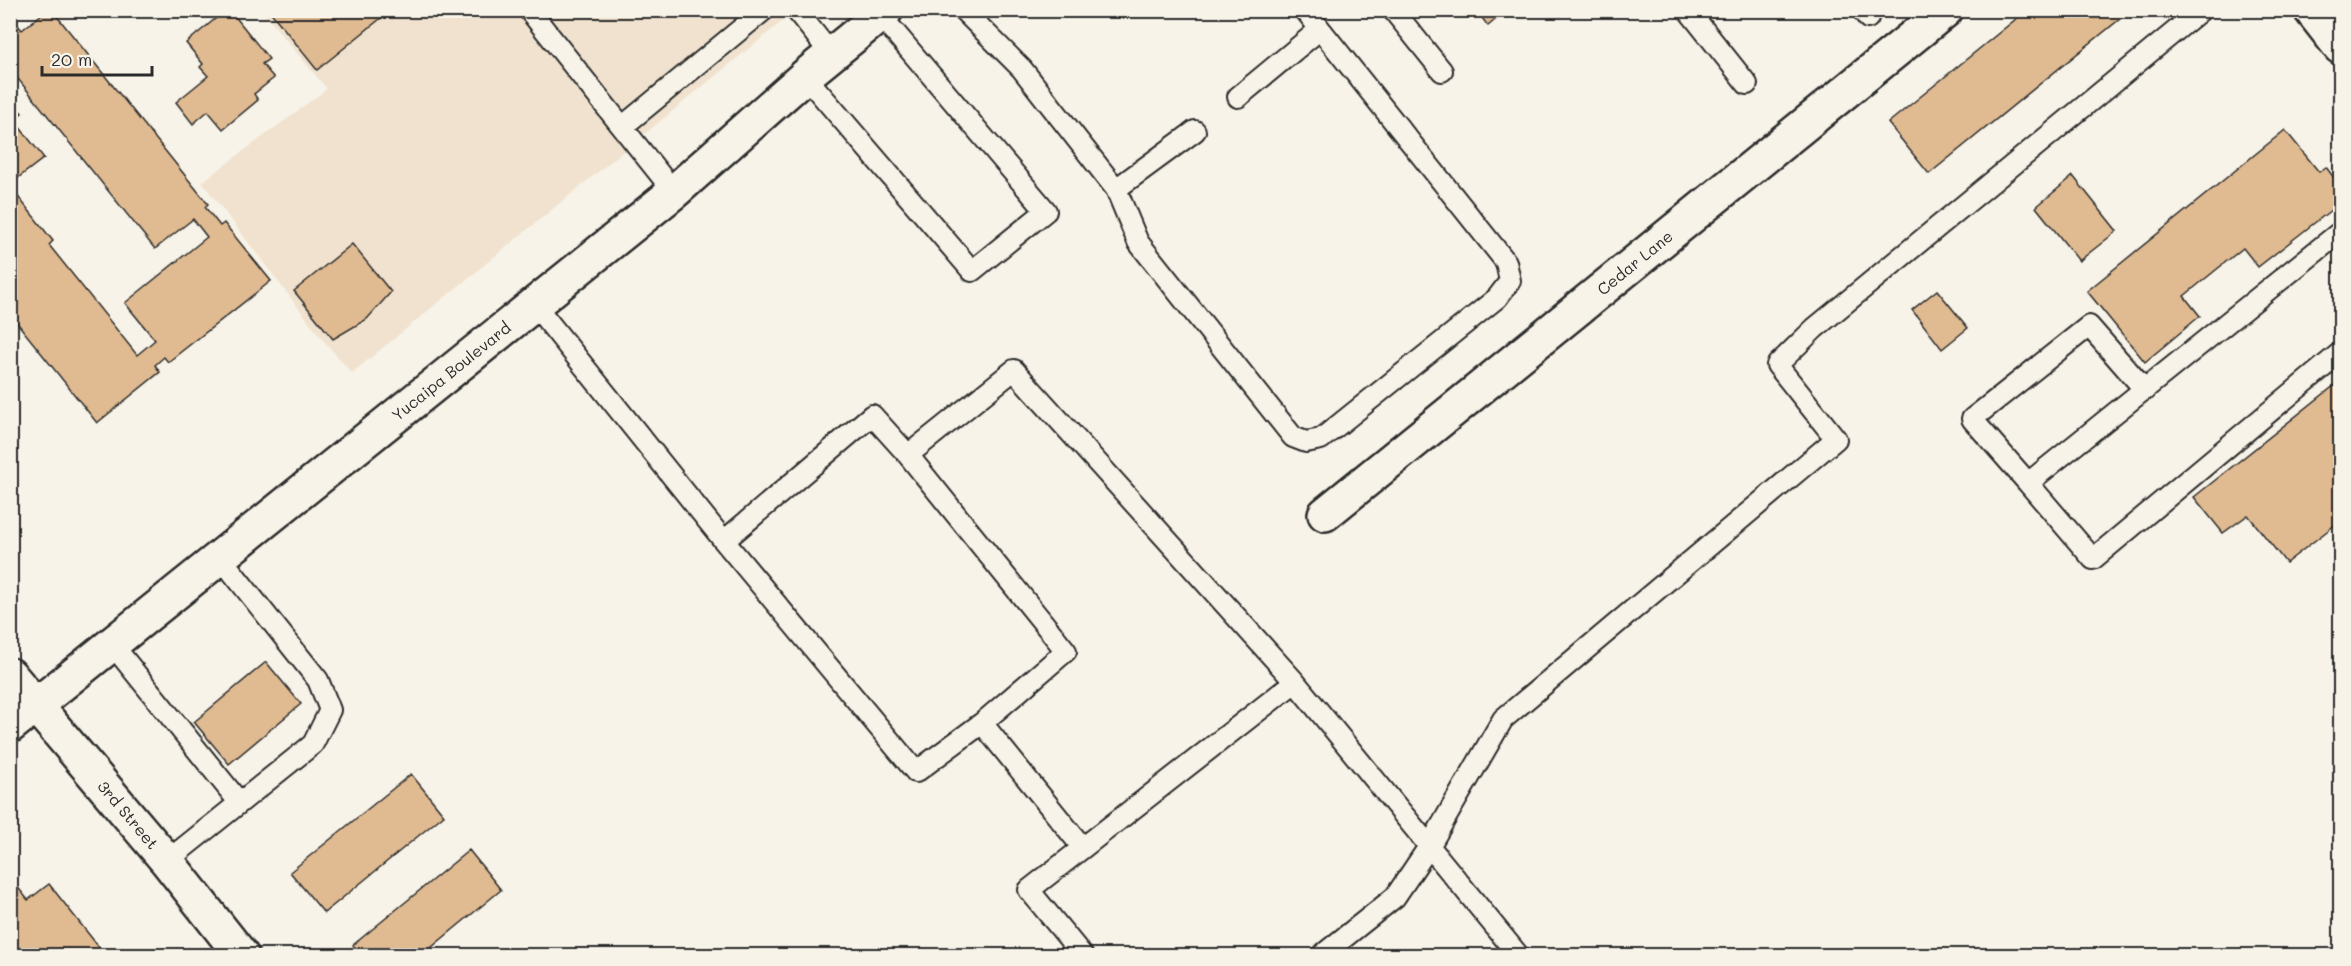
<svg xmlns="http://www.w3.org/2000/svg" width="2351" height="966" font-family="Mali,sans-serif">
  <rect width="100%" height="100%" fill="#f7f3e8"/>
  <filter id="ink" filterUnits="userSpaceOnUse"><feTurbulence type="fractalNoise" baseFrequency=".0167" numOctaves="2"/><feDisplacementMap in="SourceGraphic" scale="12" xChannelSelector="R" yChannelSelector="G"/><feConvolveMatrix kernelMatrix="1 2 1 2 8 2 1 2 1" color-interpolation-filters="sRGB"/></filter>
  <g filter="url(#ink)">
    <path fill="#f0e2ce" d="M262,11H795L352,373L323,340L202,182L327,89Z"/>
    <path fill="#e0ba91" stroke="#2b2b2b" stroke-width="1.5" d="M47,10H52L208,204L205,207L220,226L224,223L271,281L168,362L164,357L155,365L160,372L97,423L10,314V195L12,197L16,194L53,241L49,245L137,355L155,340L125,303L207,237L193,219L155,249L10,69V30L17,24L22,30Z
      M226,10H230L269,59L262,64L274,78L254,94L258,100L223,129L208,111L193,124L176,102L208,76L200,67L203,64L186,43Z
      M269,10H391L317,70Z
      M1476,10H1507L1488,26Z
      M2027,10H2131L1929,174L1888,123Z
      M10,99L22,113L14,120L44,158L10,184Z
      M2285,130L2319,172L2326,167L2340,186V203L2258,267L2243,248L2184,296L2200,316L2145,362L2087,291Z
      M2073,176L2117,231L2079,261L2036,207Z
      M352,244L391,292L367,319L333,339L294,291Z
      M1937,290L1968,328L1942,349L1912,310Z
      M2340,381V521L2286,563L2248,515L2223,533L2194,497Z
      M266,662L301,704L229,764L194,722Z
      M411,774L444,815L324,913L290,872Z
      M469,850L501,890L421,956H362L353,945Z
      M49,884L106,956H20L10,944V889L16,885L28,900Z"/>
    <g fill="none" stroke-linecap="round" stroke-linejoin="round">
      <defs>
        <path id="lane" d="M529,10L674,192
          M796,10L831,54
          M963,10L1022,69L1116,189L1138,242L1293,437L1306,442L1321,439L1497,298L1510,281L1506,262L1305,10
          M1393,10L1442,71
          M1688,10L1747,84
          M1862,10L1868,18
          M805,76L972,271L1046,211L880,15
          M1238,97L1319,30
          M622,127L764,10
          M1116,189L1195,131
          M2340,232L2028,483L2093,559L2340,353
          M534,304L724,541L916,772L982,723L1066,651L908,455L872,415L724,541
          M908,455L1014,370L1295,682L1519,956
          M2028,483L1972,419L2089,326L2145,390
          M112,644L239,802
          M982,723L1083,848
          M167,861L313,744L330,710L318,680L221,558
          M1083,956L1029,890L1295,682
          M1321,956L1395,897L1430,845L1503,719L1836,439L1777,365L1815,328L2201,10"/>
        <g id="street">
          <path d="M2311,10L2340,47"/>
          <path id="s1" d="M1325,514L1946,10"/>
        </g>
        <g id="secondary">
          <path id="s2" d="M10,675L167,861L242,956"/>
          <path id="s3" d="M10,726L674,192L805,76L886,10"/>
        </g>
      </defs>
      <use href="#lane" stroke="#2b2b2b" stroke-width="24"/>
      <use href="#street" stroke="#2b2b2b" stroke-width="38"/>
      <use href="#secondary" stroke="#2b2b2b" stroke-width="38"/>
      <use href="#lane" stroke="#f7f3e8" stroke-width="20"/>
      <use href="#street" stroke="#f7f3e8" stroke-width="33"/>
      <use href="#secondary" stroke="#f7f3e8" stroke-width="33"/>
    </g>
  </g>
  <g text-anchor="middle" stroke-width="6" stroke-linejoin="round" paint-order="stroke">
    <g font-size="16" fill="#2b2b2b" stroke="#f7f3e8">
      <text dy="6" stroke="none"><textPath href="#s1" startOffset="399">Cedar Lane</textPath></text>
      <text dy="6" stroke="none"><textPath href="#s3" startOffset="566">Yucaipa Boulevard</textPath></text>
      <text dy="6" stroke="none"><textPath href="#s2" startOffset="183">3rd Street</textPath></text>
    </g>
  </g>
  <rect width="2351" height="966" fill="none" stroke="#f7f3e8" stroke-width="36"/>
  <rect x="18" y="18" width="2315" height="930" fill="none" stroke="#2b2b2b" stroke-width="2" filter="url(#ink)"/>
  <path d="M42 66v9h110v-9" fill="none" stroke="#2b2b2b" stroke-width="3"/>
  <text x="51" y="66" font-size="18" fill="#2b2b2b" stroke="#f7f3e8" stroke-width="4.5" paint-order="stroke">20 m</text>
</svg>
